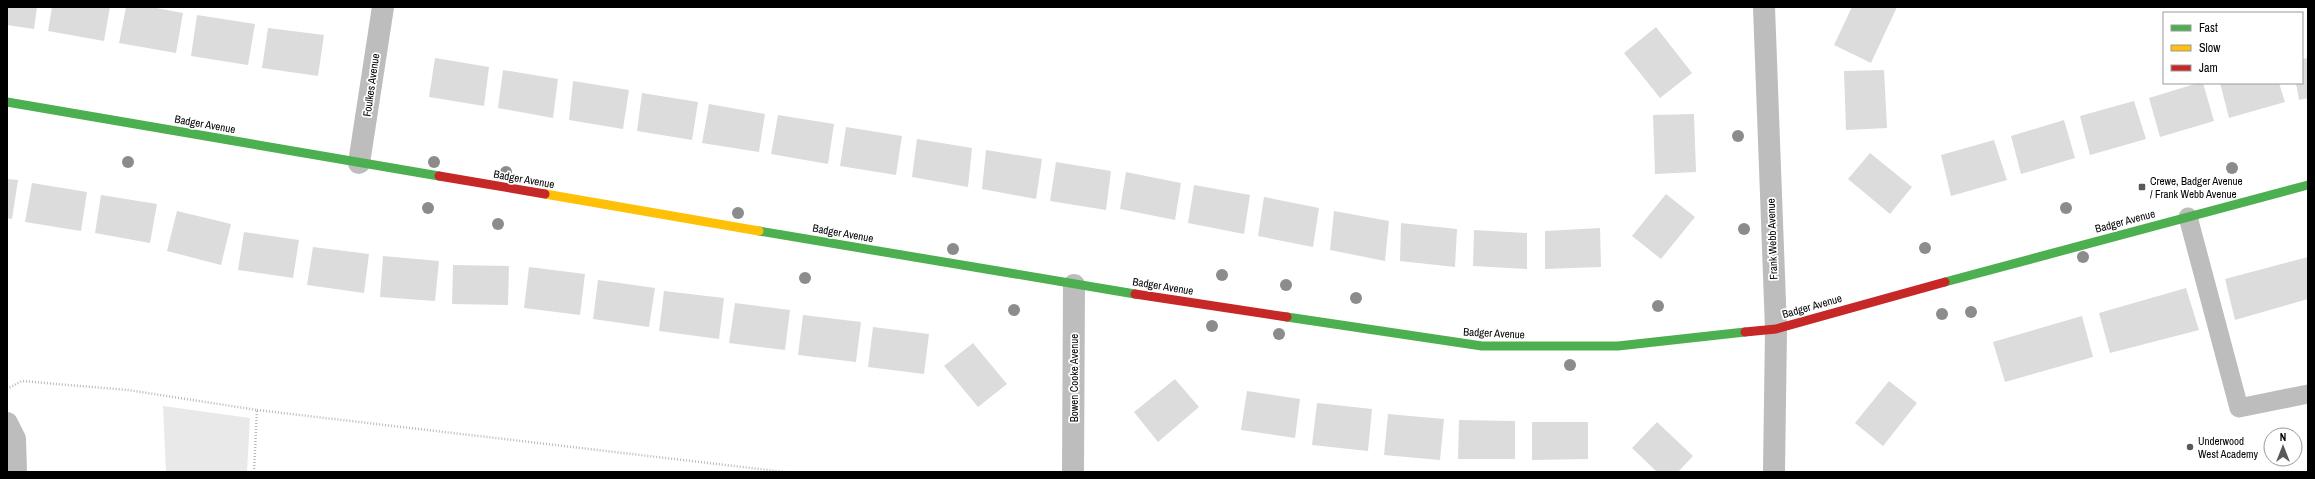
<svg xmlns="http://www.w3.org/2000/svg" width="2315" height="479" font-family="'Archivo Narrow',sans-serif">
  <rect width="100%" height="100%" fill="#fff"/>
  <path fill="#e9e9e9" d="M163,406L250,418L247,472H166Z"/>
  <path fill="#dcdcdc" d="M7,7H37L34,29L7,25Z
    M52,7H110L104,41L48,31Z
    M126,7H151L183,13L176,53L119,43Z
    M1852,7H1897L1871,63L1834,45Z
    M197,15L255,24L248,65L191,56Z
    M1656,27L1692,73L1660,98L1624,53Z
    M268,28L324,35L318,76L262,68Z
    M435,58L489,67L484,106L429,97Z
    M2308,58V98L2299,100L2296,83H2302V59Z
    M503,70L558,79L553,118L498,108Z
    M1884,70L1887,128L1846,130L1844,71Z
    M573,81L629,90L623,129L569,120Z
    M2198,83H2203L2214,121L2160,137L2149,98Z
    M2220,83H2279L2285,102L2229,118Z
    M642,93L698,102L692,140L637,131Z
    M2134,101L2146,139L2090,155L2080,116Z
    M709,104L765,114L759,152L702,143Z
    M1694,114L1696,172L1655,174L1653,115Z
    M778,115L834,124L828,164L771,154Z
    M2064,120L2075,158L2021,174L2011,136Z
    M846,127L902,136L896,175L840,166Z
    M917,139L972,148L968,187L912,177Z
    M1994,140L2007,180L1951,196L1941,155Z
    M986,150L1042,159L1036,199L982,189Z
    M1870,153L1912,187L1890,214L1848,179Z
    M1056,162L1111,171L1106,210L1050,201Z
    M1126,172L1181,183L1175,220L1120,209Z
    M7,179L18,180L12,219L7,218Z
    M32,183L87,192L81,231L25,222Z
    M1194,185L1250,195L1244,234L1188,223Z
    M1666,194L1695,217L1661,259L1632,236Z
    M101,195L157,204L150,243L95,233Z
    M1264,197L1319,208L1313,247L1258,236Z
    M177,211L231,224L221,265L167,251Z
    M1334,211L1389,221L1385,261L1330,250Z
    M1401,223L1457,229L1455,267L1400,261Z
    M1600,228L1601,267L1545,269V231Z
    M1474,230L1527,233V269L1473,266Z
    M244,232L299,240L293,278L238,270Z
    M313,247L369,254L364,293L307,285Z
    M383,256L439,261L435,301L380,297Z
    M2308,257V299L2235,320L2225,279Z
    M453,265L509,266L508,305L452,304Z
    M529,267L585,274L580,315L524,308Z
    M598,280L655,288L649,327L593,319Z
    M2186,288L2199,330L2110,353L2099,313Z
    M664,291L724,298L719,339L659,331Z
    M735,303L790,310L785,350L729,343Z
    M803,315L861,322L856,362L798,355Z
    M2082,316L2093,357L2005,382L1993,342Z
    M873,327L929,334L924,374L868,367Z
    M973,343L1007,384L978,407L944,366Z
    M1175,379L1199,407L1158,442L1134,412Z
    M1889,381L1917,403L1883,446L1855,423Z
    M1247,391L1300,399L1295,438L1241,430Z
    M1317,403L1372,409L1368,451L1312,445Z
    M1388,414L1444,419L1440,460L1384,455Z
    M1459,420L1515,421V459H1458Z
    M1532,422H1588V459L1532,460Z
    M1657,422L1693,456L1678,472H1657L1632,448Z"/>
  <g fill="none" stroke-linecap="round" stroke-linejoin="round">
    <path stroke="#b8b8b8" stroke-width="2.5" stroke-dasharray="1 2" stroke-linecap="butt" d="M7,389L22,381L128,390L257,410L254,472
      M257,410L785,472"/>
    <path stroke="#bdbdbd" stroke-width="19" d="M2188,217L2239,408L2308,394"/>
    <path stroke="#bdbdbd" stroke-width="22" d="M1764,7L1776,329L1774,472
      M359,163L383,7
      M7,423L15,439L16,472
      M1073,472L1074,285"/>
    <path stroke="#4caf50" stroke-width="9" d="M7,102L439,176
      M759,231L1135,294
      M1945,282L2308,185
      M1287,317L1482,346H1618L1745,332"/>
    <path stroke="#ffc107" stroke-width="9" d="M545,194L759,231"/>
    <path stroke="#c62828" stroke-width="9" d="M439,176L545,194
      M1135,294L1287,317
      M1745,332L1776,329L1945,282"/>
  </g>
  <g fill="#8c8c8c">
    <circle cx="1738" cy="136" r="6"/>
    <circle cx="128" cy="162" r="6"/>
    <circle cx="434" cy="162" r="6"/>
    <circle cx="2232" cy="168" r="6"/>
    <circle cx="506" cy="172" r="6"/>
    <circle cx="428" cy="208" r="6"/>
    <circle cx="2066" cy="208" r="6"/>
    <circle cx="738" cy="213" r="6"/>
    <circle cx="498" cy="224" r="6"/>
    <circle cx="1744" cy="229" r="6"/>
    <circle cx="1925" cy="248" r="6"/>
    <circle cx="953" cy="249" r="6"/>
    <circle cx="2083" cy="257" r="6"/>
    <circle cx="1222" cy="275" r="6"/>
    <circle cx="805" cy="278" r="6"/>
    <circle cx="1286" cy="285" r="6"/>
    <circle cx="1356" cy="298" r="6"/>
    <circle cx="1658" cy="306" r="6"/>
    <circle cx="1014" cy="310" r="6"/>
    <circle cx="1971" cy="312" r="6"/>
    <circle cx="1942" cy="314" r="6"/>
    <circle cx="1212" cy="326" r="6"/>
    <circle cx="1279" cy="334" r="6"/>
    <circle cx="1570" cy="365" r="6"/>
  </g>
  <g fill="#595959" stroke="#fff" stroke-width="1.5">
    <rect x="2138" y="183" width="8" height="8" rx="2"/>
    <circle cx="2190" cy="447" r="4"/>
  </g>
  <g text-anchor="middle" stroke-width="3.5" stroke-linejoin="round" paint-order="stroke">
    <g font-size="11" fill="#000" stroke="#fff">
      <text transform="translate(371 85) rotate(-82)" y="4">Foulkes Avenue</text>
      <text transform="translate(205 124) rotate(10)" y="4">Badger Avenue</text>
      <text transform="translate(524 179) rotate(10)" y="4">Badger Avenue</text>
      <text transform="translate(2125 221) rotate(-15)" y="4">Badger Avenue</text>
      <text transform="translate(843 233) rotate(10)" y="4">Badger Avenue</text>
      <text transform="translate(1772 239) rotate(-92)" y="4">Frank Webb Avenue</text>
      <text transform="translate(1163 286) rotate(9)" y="4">Badger Avenue</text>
      <text transform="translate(1812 306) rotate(-16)" y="4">Badger Avenue</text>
      <text transform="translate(1494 333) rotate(3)" y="4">Badger Avenue</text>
      <text transform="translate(1074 378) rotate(-90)" y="4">Bowen Cooke Avenue</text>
    </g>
    <g font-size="11" fill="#000" stroke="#fff" text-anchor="start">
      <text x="2150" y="185">Crewe, Badger Avenue<tspan x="2150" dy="13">/ Frank Webb Avenue</tspan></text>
      <text x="2198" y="445">Underwood<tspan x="2198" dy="13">West Academy</tspan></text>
    </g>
  </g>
  <rect width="2315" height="479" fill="none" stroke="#000000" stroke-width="16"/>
  <rect x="2163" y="12" width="140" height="72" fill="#ffffff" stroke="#999999"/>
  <rect x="2171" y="25" width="20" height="6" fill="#4caf50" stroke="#999999"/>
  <text x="2199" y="32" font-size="12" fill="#000000">Fast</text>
  <rect x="2171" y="45" width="20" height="6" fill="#ffc107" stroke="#999999"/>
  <text x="2199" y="52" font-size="12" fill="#000000">Slow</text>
  <rect x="2171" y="65" width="20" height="6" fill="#c62828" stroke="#999999"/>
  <text x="2199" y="72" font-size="12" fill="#000000">Jam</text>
  <g transform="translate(2283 447)"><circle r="19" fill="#ffffff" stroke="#999999"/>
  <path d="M0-3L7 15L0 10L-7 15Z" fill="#595959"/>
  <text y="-6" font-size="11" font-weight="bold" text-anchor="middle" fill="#000000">N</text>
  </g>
</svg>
